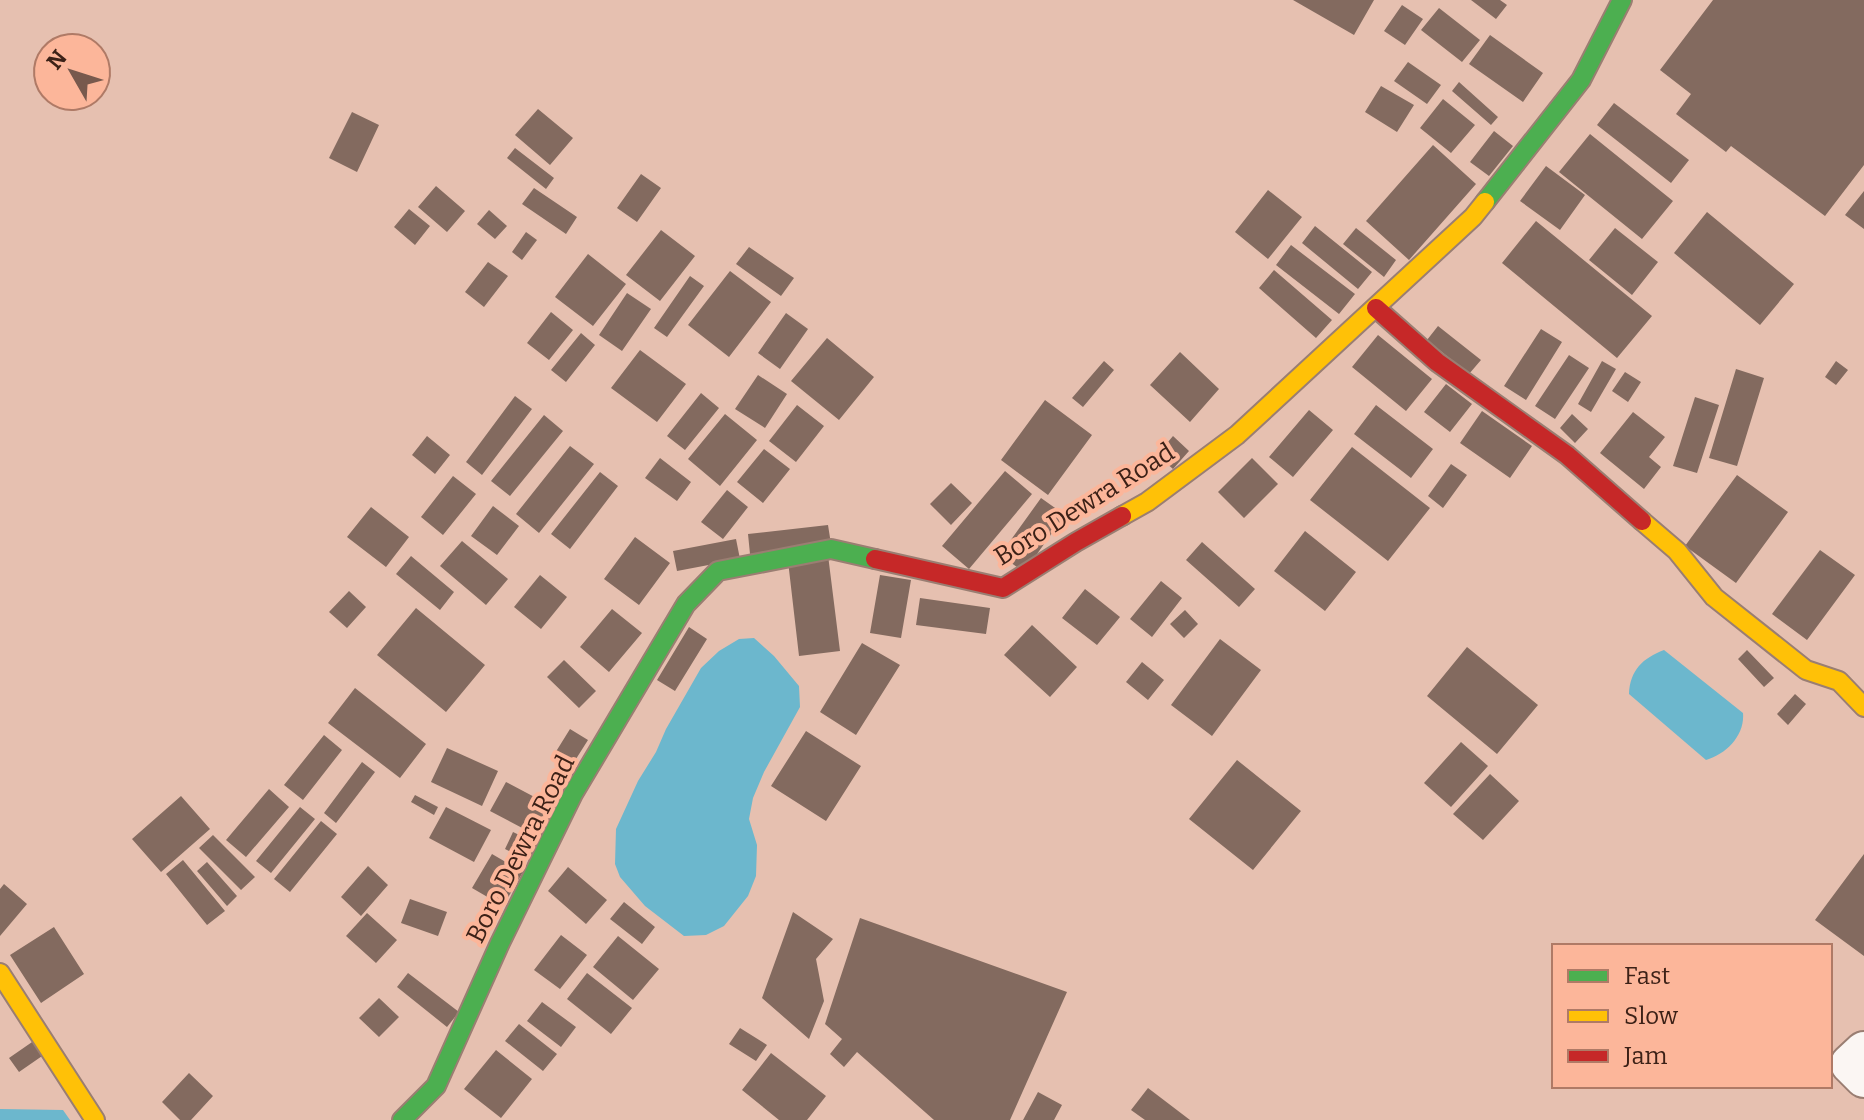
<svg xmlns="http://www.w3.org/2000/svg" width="1864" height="1120" font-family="Bitter,serif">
  <rect width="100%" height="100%" fill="#e6c0b0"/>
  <path fill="#6cb7cd" d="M754,638L774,656L799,686L800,707L764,772L753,798L749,819L757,845L756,876L748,896L724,926L706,935L684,936L645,906L620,877L615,864L616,829L638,781L656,752L666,729L701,668L719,651L739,639Z
    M1664,650L1743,713C1745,735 1727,754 1706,760L1629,694C1630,670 1643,658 1664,650Z
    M0,1109L63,1110L70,1120H0Z"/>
  <path fill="#836a5f" d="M1293,0H1374L1354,35Z
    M1471,0H1500L1507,5L1496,19Z
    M1713,0H1864V165L1825,216L1731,146L1726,152L1676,114L1691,94L1660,70Z
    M1402,5L1423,19L1405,45L1384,31Z
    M1439,8L1480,40L1462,62L1421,30Z
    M1490,35L1543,73L1523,102L1469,64Z
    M1408,62L1441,85L1427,104L1394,81Z
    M1459,82L1498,117L1491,125L1452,91Z
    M1381,86L1414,105L1397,132L1365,112Z
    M1443,99L1475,125L1451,153L1420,128Z
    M1614,103L1689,160L1671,183L1597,125Z
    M538,109L573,138L550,165L515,135Z
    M352,112L379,125L357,172L329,158Z
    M1494,131L1513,146L1489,176L1470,162Z
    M1590,134L1673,201L1642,239L1559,172Z
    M1433,145L1476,184L1409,260L1366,221Z
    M515,148L554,178L546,189L507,158Z
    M1546,166L1585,195L1560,230L1520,201Z
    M641,174L661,188L637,222L617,208Z
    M436,186L465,211L447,232L418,207Z
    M534,188L577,217L566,234L522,204Z
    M1268,190L1302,217L1268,259L1235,232Z
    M1864,191V229L1845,215Z
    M409,209L430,226L415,245L394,227Z
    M489,210L507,226L495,239L477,224Z
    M1707,212L1794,284L1760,325L1674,253Z
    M1536,221L1652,316L1617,358L1502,263Z
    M1315,226L1372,272L1358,289L1302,243Z
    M1356,228L1396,260L1384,277L1343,244Z
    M1615,228L1658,262L1632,295L1589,260Z
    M661,230L695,256L660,301L626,275Z
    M526,232L537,240L522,260L512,252Z
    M1291,245L1355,294L1339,314L1276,265Z
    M749,247L794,278L781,296L736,264Z
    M588,254L626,284L593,326L555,297Z
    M488,262L508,276L484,307L465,292Z
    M1274,270L1332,320L1316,338L1259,288Z
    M730,271L771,302L729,357L688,325Z
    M690,276L704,286L667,337L654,328Z
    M627,293L651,309L622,351L599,335Z
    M551,312L573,330L549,360L527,343Z
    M786,313L808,329L780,369L758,353Z
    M1438,326L1481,360L1469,374L1427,340Z
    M1541,329L1562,342L1526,400L1504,386Z
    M581,333L595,345L566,382L551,370Z
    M1378,335L1432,379L1406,411L1352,367Z
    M827,338L874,377L839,420L791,381Z
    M640,350L686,384L657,422L611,388Z
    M1180,352L1219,389L1190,422L1150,385Z
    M1569,355L1589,368L1555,419L1535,406Z
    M1104,361L1114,370L1083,407L1072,398Z
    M1602,361L1616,369L1591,412L1578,404Z
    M1836,361L1848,370L1836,385L1825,377Z
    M1736,369L1764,378L1737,466L1709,458Z
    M1625,372L1641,382L1628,402L1612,391Z
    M758,375L787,394L765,428L735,409Z
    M1446,384L1472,404L1450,432L1424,412Z
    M701,393L719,408L685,450L667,436Z
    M515,396L532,409L482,475L466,462Z
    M1695,397L1719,405L1697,473L1673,466Z
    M1045,400L1092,435L1048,495L1001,460Z
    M797,405L824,426L796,462L769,441Z
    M1376,405L1433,449L1411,478L1354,434Z
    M1309,410L1333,430L1293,477L1269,457Z
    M1482,411L1532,446L1510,478L1460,443Z
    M1633,412L1665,437L1649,457L1661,467L1644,489L1600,453Z
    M725,414L757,440L720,486L688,459Z
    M1572,414L1588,429L1575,443L1560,428Z
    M544,415L563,431L510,496L491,481Z
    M427,436L450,455L435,474L412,455Z
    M1173,436L1189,451L1173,469L1157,455Z
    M570,446L594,464L539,533L516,514Z
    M1352,447L1430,508L1388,561L1310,500Z
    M764,449L790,469L763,503L737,482Z
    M660,458L691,482L677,501L645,478Z
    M1252,458L1278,484L1244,518L1218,492Z
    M1451,464L1467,475L1443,508L1428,496Z
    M1005,471L1032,494L969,569L942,546Z
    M600,472L618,486L570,549L551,534Z
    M1737,475L1788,512L1736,583L1685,546Z
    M453,476L476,494L443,535L421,517Z
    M951,483L972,503L951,525L930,504Z
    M727,490L748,507L723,539L701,522Z
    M1041,498L1065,515L1024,572L1000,555Z
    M493,506L519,526L497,555L471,536Z
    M371,507L409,537L386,567L347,537Z
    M828,525L831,544L750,554L748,534Z
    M1305,531L1356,572L1325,611L1274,571Z
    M635,537L670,563L639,605L604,579Z
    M736,539L740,559L677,571L673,551Z
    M462,541L508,579L486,605L440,566Z
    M1202,542L1255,589L1239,607L1186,560Z
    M1820,550L1855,575L1807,640L1772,614Z
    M828,555L840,651L799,656L788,561Z
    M411,556L454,592L440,610L396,574Z
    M540,575L567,597L541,629L514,607Z
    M880,575L911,580L901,638L870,633Z
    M1161,581L1182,598L1152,637L1130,619Z
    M1085,589L1120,617L1097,645L1062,618Z
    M349,591L366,607L347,628L329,612Z
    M920,598L990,608L986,634L916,625Z
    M416,608L485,665L446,712L377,655Z
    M612,609L642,633L609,672L580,647Z
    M1185,610L1198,624L1184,638L1170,624Z
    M1032,625L1077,667L1050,697L1004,655Z
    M689,627L707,639L675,691L657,680Z
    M1220,639L1261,670L1212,736L1171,705Z
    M862,643L900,665L856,735L820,712Z
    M1467,647L1538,705L1497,754L1427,696Z
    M1747,650L1774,678L1764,687L1738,659Z
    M564,660L596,691L579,708L547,677Z
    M1142,662L1164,680L1148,700L1126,682Z
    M355,688L426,744L400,778L328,723Z
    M1795,694L1806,704L1788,725L1777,714Z
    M570,729L588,740L569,770L552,758Z
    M806,731L861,766L826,821L771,786Z
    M324,735L342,750L303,800L284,785Z
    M1461,742L1488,766L1451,807L1424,783Z
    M447,748L498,771L482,806L431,782Z
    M1237,760L1301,811L1253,870L1189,819Z
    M362,762L375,772L336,823L324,813Z
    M1490,774L1519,801L1483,840L1453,814Z
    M506,782L559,810L543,839L490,811Z
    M269,789L289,807L246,857L226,840Z
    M415,795L438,807L434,815L411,802Z
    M181,796L210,829L161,872L132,839Z
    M300,807L315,819L271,873L256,861Z
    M446,807L491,830L474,862L429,838Z
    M321,821L337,834L290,892L274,879Z
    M513,832L540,845L532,862L505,849Z
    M213,835L255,877L241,890L199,848Z
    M492,854L523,872L503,906L472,888Z
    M1864,854V956L1815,920Z
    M183,860L225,911L207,925L166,874Z
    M207,862L237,896L227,906L197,871Z
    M368,866L388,885L361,916L341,897Z
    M568,867L607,900L586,924L548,891Z
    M4,884L27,904L0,936V889Z
    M410,899L447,912L438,936L401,923Z
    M624,902L655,927L642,944L610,919Z
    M793,912L833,939L816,959L824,1001L809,1039L762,998Z
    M367,913L397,940L376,963L346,936Z
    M860,918L1067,992L1010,1120H934L857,1052L844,1067L830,1054L842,1039L825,1024Z
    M54,927L84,974L41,1003L10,955Z
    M561,935L587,955L560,989L534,970Z
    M618,936L659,969L633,1000L593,967Z
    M408,973L459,1012L447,1027L397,987Z
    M587,973L632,1008L611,1034L567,999Z
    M379,998L399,1017L379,1037L359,1018Z
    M542,1002L576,1027L561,1047L527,1021Z
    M519,1024L557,1054L543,1071L505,1041Z
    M740,1028L767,1045L756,1061L729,1044Z
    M35,1040L45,1054L19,1072L9,1058Z
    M496,1050L532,1079L501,1118L464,1089Z
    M771,1053L826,1096L807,1120H779L742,1090Z
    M189,1073L213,1096L191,1120H180L162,1102Z
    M1148,1088L1190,1120H1145L1131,1110Z
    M1038,1092L1062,1105L1054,1120H1023Z"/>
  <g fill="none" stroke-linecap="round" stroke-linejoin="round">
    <defs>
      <path id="street" d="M1864,1051L1850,1064L1864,1078"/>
      <path id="fast" d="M1485,202L1581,80L1622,0
        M402,1120L436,1086L500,943L573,794L686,604L718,571L831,549L875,559"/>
      <path id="slow" d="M1122,516L1147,502L1237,435L1473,217L1485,202
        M1642,521L1677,551L1714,597L1806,670L1839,681L1864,707
        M0,973L95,1120"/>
      <path id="jam" d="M1376,308L1437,362L1567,455L1642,521
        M875,559L1003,588L1076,542L1122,516"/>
    </defs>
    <use href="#street" stroke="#9a7e72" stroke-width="42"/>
    <use href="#fast" stroke="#9a7e72" stroke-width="22"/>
    <use href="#slow" stroke="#9a7e72" stroke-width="22"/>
    <use href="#jam" stroke="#9a7e72" stroke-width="22"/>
    <use href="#street" stroke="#fbf6f3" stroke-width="38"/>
    <use href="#fast" stroke="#4caf50" stroke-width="18"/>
    <use href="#slow" stroke="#ffc107" stroke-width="18"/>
    <use href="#jam" stroke="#c62828" stroke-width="18"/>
  </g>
  <g text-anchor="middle" stroke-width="8" stroke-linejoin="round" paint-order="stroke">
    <g font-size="26" fill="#3c2117" stroke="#fcb69a">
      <text transform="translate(1084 504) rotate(-32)" y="9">Boro Dewra Road</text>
      <text transform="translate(520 849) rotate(-63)" y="9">Boro Dewra Road</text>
    </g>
  </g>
  <rect x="1552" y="944" width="280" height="144" fill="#fcb69a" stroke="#af7a66" stroke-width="2"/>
  <rect x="1568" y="970" width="40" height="12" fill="#4caf50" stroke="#af7a66" stroke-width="2"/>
  <text x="1624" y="984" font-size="24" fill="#3c2117">Fast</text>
  <rect x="1568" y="1010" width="40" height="12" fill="#ffc107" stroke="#af7a66" stroke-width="2"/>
  <text x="1624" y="1024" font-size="24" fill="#3c2117">Slow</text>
  <rect x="1568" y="1050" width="40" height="12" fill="#c62828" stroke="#af7a66" stroke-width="2"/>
  <text x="1624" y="1064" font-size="24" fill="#3c2117">Jam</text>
  <g transform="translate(72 72) rotate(309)"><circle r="38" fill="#fcb69a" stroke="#af7a66" stroke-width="2"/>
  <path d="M0-6L14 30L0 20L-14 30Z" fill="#78594d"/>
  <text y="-12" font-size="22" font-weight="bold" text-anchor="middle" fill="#3c2117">N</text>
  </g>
</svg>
